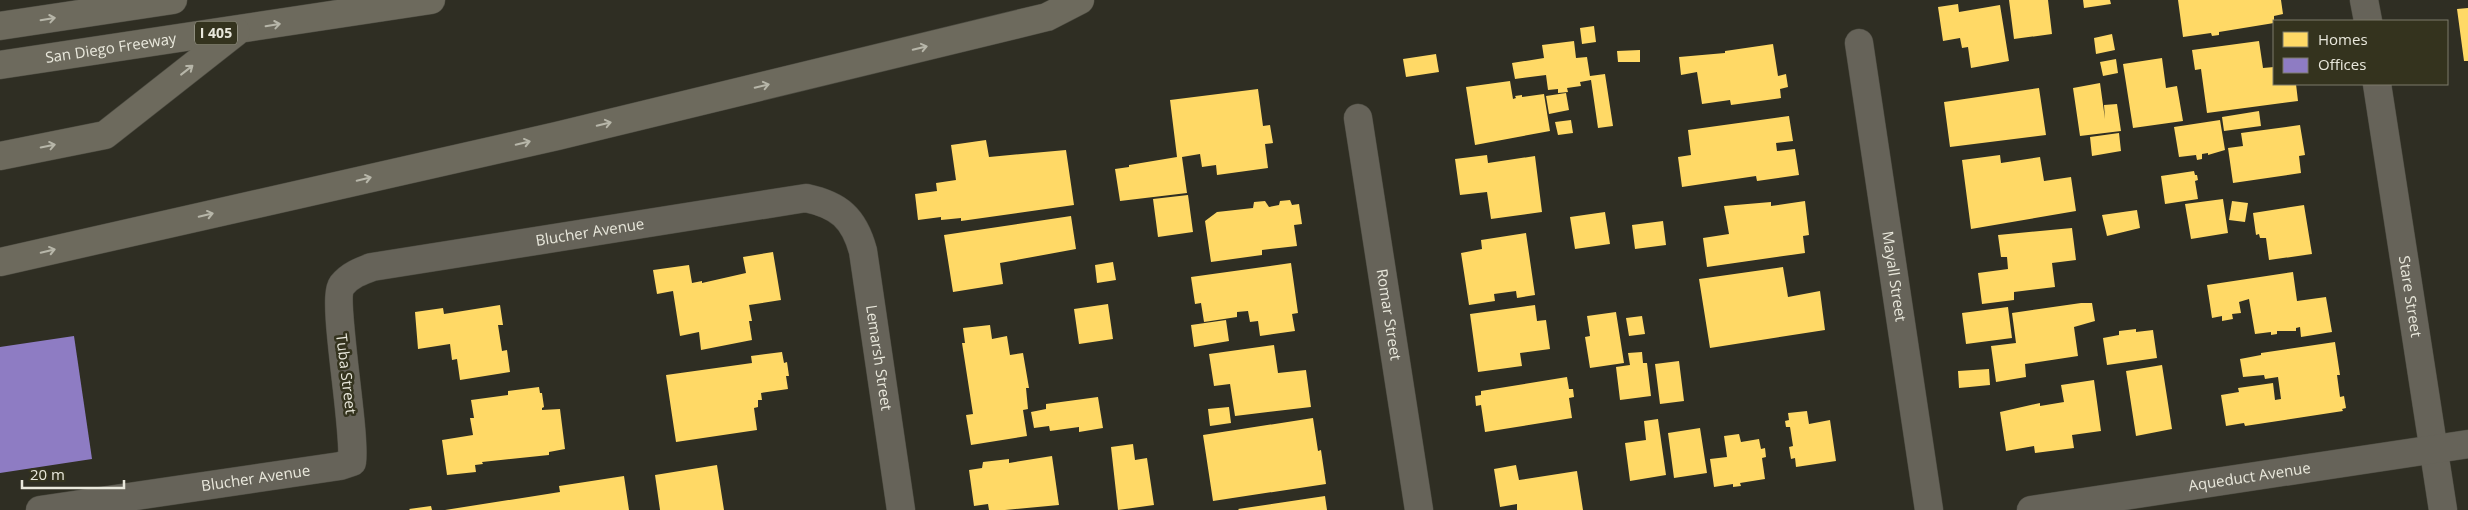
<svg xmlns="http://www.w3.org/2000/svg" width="2468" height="510" font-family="'Open Sans',sans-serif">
  <rect width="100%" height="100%" fill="#2f2e23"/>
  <path fill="#ffd966" d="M2009,0H2048L2052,34L2014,39Z
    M2083,0H2110L2111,4L2084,8Z
    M2178,0H2281L2283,14L2274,16V23L2219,32V35L2212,36L2211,33L2183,37Z
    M1958,4L1959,12L2000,5L2009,61L1971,68L1968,47L1962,48L1960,38L1943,41L1938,7Z
    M2468,8V61H2464L2457,9Z
    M1594,26L1596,42L1582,44L1580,28Z
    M2112,34L2115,50L2096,54L2094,38Z
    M1574,41L1576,58L1587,57L1590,76L1605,74L1613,126L1598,128L1591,80L1580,82L1581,86L1567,88L1568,92L1558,93V89L1548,90L1546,75L1515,79L1512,63L1544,58L1542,45Z
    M2259,41L2263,68L2274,67V84H2296L2298,101L2207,113L2201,69L2195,70L2192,50Z
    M1773,44L1778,76L1786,74L1788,87L1780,89L1781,98L1731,105L1730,100L1702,104L1697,72L1681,75L1679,57L1725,53V51Z
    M1640,50V62H1618L1617,51Z
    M1436,54L1439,72L1406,77L1403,59Z
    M2162,58L2166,88L2177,86L2183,121L2133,128L2123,64Z
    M2116,59L2118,73L2103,76L2100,62Z
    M1510,81L1513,99L1516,98L1515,96L1522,95V97L1544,94L1550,131L1475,145L1466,87Z
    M2100,83L2105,119L2104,105L2117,104L2121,131L2080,136L2073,88Z
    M2039,88L2046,135L1950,147L1944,102Z
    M1258,89L1263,126L1270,125L1273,143L1265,144L1268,168L1217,175L1216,165L1202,167L1200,154L1182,157L1187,193L1120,201L1115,169L1129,167V165L1177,157L1170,100Z
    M1566,93L1569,110L1549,114L1546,96Z
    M2259,111L2261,126L2224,131L2222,117Z
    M1789,116L1793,141L1776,143L1777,151L1795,149L1799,175L1757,181L1756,176L1682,187L1678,157L1691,155L1688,130Z
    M1571,120L1573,133L1558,135L1555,122Z
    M2220,120L2225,150L2208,155V153L2202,154V159L2197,160L2196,155L2179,157L2174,127Z
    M2300,125L2305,155L2299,156L2301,173L2233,183L2228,148L2243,146L2241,133Z
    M2119,133L2121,151L2092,156L2090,137Z
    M986,140L989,157L1066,150L1074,205L961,221V218L941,220V217L918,220L915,194L937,191L936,183L956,180L951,145Z
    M1487,155L1488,163L1535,156L1542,212L1491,219L1487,192L1460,195L1455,159Z
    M2000,155L2001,163L2040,157L2044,181L2071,177L2076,211L1971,229L1962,160Z
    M2194,171L2195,175H2197L2198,180L2195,181L2198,199L2165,204L2161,176Z
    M1188,195L1193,232L1158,237L1153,199Z
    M2223,199L2228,233L2191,239L2185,204Z
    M1290,200L1292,205L1299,204L1302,224L1294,225L1297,246L1262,250V255L1211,262L1205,221L1217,212L1253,208L1254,202L1265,201L1269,207L1279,205L1280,201Z
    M1805,201L1809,235L1803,236L1805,253L1707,267L1703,238L1729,234L1724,206L1771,202V206Z
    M2232,201L2248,203L2245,222L2229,220Z
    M2304,205L2312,254L2269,260L2266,238H2260L2259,234L2256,235L2253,213Z
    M2137,210L2140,228L2107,236L2102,215Z
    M1605,212L1610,244L1575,249L1570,217Z
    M1071,216L1076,249L1000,263L1003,284L953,292L944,235Z
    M1663,221L1666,245L1635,249L1632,225Z
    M2072,228L2076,260L2052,263L2055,287L2014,292V300L1982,304L1978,273L2008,269L2007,257H2001L1998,235Z
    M1526,233L1535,295L1517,298L1516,291L1494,294L1495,301L1469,305L1461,253L1482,249L1481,240Z
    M773,252L781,300L749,305L752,321H749L752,340L701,350L699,332L680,336L673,291L657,294L653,270L689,265L692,283L702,281V283L746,273L743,257Z
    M1113,262L1116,280L1097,283L1095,265Z
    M1291,263L1298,313L1292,314L1295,331L1260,336L1258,321L1250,322L1248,311L1237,312V317L1204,322L1201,303L1195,304L1191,277Z
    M1783,267L1788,297L1820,291L1825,330L1710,348L1699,279Z
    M2293,272L2297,301L2326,297L2332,332L2301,337L2300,327L2296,328V331H2277V334L2271,335V332L2255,334L2249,299L2239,302L2241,313L2232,314L2233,319L2222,321V316L2212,318L2207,285Z
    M2081,303H2092L2095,321L2074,327L2078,356L2025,364L2026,377L1996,382L1991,346L2016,343L2012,313Z
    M1108,304L1113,339L1079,344L1074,309Z
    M500,305L503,325H498L502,351L507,350L510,372L460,380L457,359L452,360L450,344L418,349L415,312L443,308L444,314Z
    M1535,305L1537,321L1546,320L1550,349L1520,353L1522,366L1478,372L1470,314Z
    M2008,307L2012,338L1966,344L1962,313Z
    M1616,312L1624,363L1590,368L1585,337L1590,336L1587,316Z
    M1642,316L1645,334L1629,336L1626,318Z
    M1226,320L1229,341L1194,347L1191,325Z
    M990,325L992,339L1007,336L1010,355L1023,353L1029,388H1026L1028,409L1023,410L1027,436L971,445L966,415L973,414L962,343H965L963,328Z
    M2136,329V332L2153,330L2157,358L2107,365L2103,338L2119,335V331Z
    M2335,342L2340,375H2337L2340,397L2344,396L2346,408L2342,409L2343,411L2245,426L2244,423L2226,426L2221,395L2239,392L2238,388L2273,383L2275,400L2281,399L2278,377L2265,379L2264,375L2243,377L2240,359L2261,355V353Z
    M1274,345L1278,373L1306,370L1311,407L1235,416L1230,384L1214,386L1209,354Z
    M782,352L784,363L787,362L789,376H786L788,389L761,393L762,400H758V407L754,408L757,430L676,442L666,375L752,363L751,356Z
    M1642,352L1643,363H1647L1651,396L1620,400L1616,367L1630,365L1628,353Z
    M1679,361L1684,401L1660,404L1655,364Z
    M2162,365L2172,429L2136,436L2126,371Z
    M1989,369L1990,385L1959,388L1958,371Z
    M1567,377L1569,389H1573L1574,397L1569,398L1572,418L1485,432L1481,405L1476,406L1475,396L1481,395V391Z
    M2094,380L2101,431L2072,435L2074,448L2035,453L2034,446L2006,451L2000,412L2040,403V406L2064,402L2061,385Z
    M539,387L540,393H542L544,407L542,408V410L560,409L565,449L549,452V455L482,462L483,464L475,465L476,472L447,475L442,440L473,435L470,418H474L471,400L508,395V391Z
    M1098,397L1103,428L1079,432V427L1050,431L1049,426L1034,428L1031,412L1046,409V404Z
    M1229,407L1231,423L1210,426L1208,409Z
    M1807,411L1809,424L1830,420L1836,461L1796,467L1795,458L1791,459L1789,447L1793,446L1790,427H1786L1785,421L1789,420L1788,413Z
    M1313,418L1318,451L1321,450L1326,484L1213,501L1203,435Z
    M1658,419L1666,475L1630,481L1625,443L1646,440L1644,421Z
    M1700,428L1707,473L1674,478L1668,433Z
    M1739,434L1741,442L1759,439L1761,449L1765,448L1766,457L1762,458L1765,479L1740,483L1741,486L1733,487V484L1714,487L1710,459L1727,457L1724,436Z
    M1133,444L1135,460L1147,458L1154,505L1118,510L1111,447Z
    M1052,456L1059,505L1005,510H989L988,504L974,506L969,470L982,468L983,462L1009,459V463Z
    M717,465L724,510H660L655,475Z
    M1516,465L1519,480L1577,471L1583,510H1517V504L1500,507L1494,469Z
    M624,476L629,510H445L560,492L559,486Z
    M1325,496L1327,510H1239L1238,509Z
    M431,506L432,510H410L409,509Z"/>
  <path fill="#8e7cc3" d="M74,336L92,459L0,473V347Z"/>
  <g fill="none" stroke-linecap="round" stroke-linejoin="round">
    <defs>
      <g id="minor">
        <path d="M2364,0L2368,21"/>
        <path id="s1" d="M1859,43L1929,510"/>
        <path id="s2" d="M2377,84L2443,510"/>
        <path id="s3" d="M1358,118L1419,510"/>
        <path id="s4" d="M40,510L340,466L352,462C356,429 331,300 342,285C350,275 361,271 372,267L806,198C839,205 854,218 863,251L901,510"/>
        <path id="s5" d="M2031,510L2468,444"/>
      </g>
      <g id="highway">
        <path d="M0,26L173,0"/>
        <path id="s6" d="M0,65L431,0"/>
        <path d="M0,156L105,135L236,32"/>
        <path d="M0,262L557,136L1047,17L1080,0"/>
      </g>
    </defs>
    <use href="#minor" stroke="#4c4b41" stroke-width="29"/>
    <use href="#highway" stroke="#4c4b41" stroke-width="29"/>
    <use href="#minor" stroke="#666359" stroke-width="28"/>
    <use href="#highway" stroke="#6d6a5d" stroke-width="28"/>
  </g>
  <defs><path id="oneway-shaft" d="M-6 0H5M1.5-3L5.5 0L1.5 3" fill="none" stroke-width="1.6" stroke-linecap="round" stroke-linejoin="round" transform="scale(1.25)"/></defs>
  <g stroke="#b7b6a9">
    <use href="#oneway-shaft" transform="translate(48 19) rotate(-9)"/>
    <use href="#oneway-shaft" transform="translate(273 25) rotate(-9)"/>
    <use href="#oneway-shaft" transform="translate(920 48) rotate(-14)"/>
    <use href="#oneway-shaft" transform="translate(187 70) rotate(-38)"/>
    <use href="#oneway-shaft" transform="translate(762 86) rotate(-14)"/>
    <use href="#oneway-shaft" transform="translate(604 124) rotate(-14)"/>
    <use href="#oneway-shaft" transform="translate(523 143) rotate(-13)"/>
    <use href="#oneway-shaft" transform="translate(48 146) rotate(-11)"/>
    <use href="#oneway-shaft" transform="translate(364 179) rotate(-13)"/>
    <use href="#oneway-shaft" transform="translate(206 215) rotate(-13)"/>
    <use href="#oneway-shaft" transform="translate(48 251) rotate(-13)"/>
  </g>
  <g text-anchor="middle" stroke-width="5" stroke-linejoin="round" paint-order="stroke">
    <rect fill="#34331e" stroke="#b3b2a3" stroke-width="1" x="195" y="21.5" width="42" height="23" rx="4"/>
    <g font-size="14" font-weight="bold" fill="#e9e8dc">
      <text x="216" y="38">I 405</text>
    </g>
    <g font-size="15" fill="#e9e8dc" stroke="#34331e">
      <text dy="5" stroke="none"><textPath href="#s6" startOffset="112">San Diego Freeway</textPath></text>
      <text dy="5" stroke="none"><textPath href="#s4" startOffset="750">Blucher Avenue</textPath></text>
      <text dy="5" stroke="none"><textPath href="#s1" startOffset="236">Mayall Street</textPath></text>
      <text dy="5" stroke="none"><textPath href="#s2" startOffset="215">Stare Street</textPath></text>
      <text dy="5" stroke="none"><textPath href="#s3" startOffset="199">Romar Street</textPath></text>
      <text dy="5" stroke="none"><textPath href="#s4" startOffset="1160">Lemarsh Street</textPath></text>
      <text transform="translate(346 374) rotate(83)" y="5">Tuba Street</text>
      <text dy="5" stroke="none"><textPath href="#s5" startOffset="221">Aqueduct Avenue</textPath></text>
      <text dy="5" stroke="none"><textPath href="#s4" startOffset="218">Blucher Avenue</textPath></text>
    </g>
  </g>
  <rect x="2273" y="20" width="175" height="65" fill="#34331e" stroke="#7c7b6a"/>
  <rect x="2283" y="32" width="25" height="15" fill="#ffd966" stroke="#7c7b6a"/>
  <text x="2318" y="45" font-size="15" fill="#e9e8dc">Homes</text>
  <rect x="2283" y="58" width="25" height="15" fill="#8e7cc3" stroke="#7c7b6a"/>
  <text x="2318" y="70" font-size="15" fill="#e9e8dc">Offices</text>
  <path d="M22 480v8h102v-8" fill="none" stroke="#e9e8dc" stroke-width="2.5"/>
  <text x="30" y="480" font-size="15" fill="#e9e8dc" stroke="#34331e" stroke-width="4" paint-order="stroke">20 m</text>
</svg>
